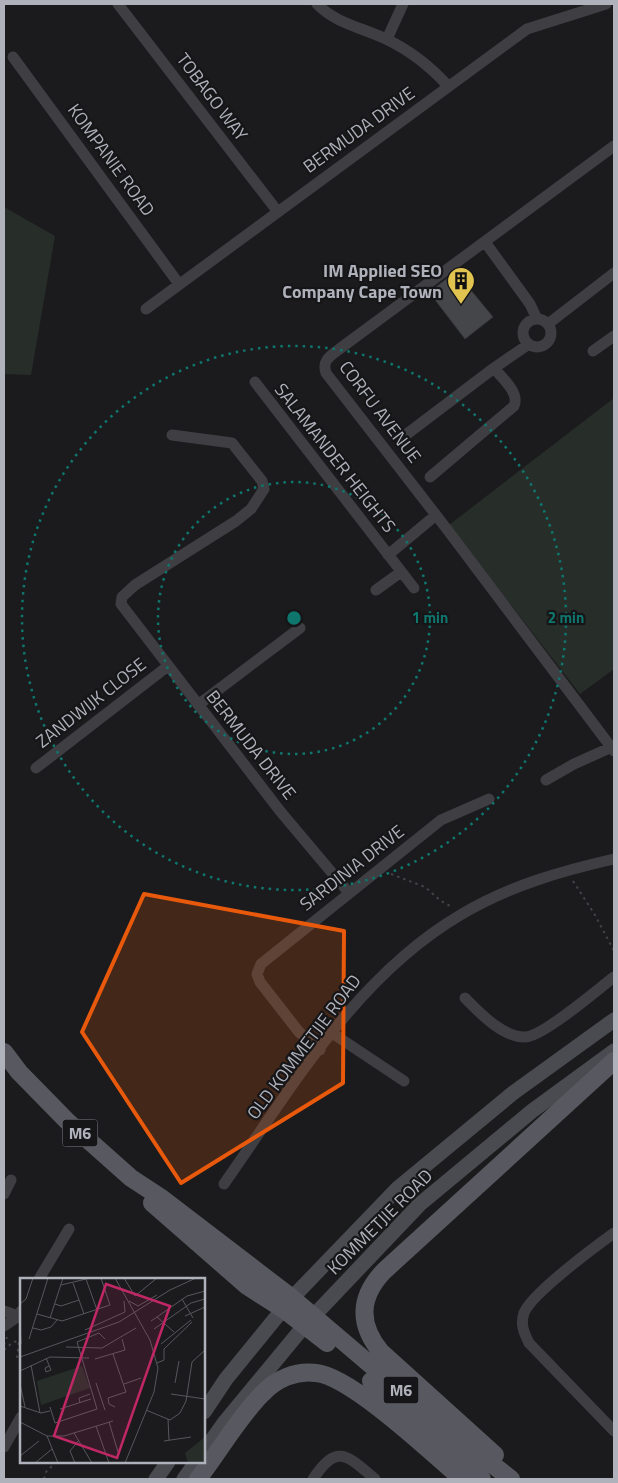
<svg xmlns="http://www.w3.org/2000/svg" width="618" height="1483" font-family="'Titillium Web',sans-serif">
  <rect width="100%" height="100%" fill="#1b1b1d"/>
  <path fill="#272e29" d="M4,207L55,236L31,375L4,374Z
    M614,398V669L580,694L449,525Z"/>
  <path fill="#45464a" stroke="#353538" d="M456,272L493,317L465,339L429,292Z"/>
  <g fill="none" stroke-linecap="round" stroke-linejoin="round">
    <path stroke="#424348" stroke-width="2" stroke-dasharray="2.5 4" stroke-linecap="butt" d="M391,874L425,887L441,901L452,907
      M573,881L595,915L614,951
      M4,1345L7,1337
      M4,1350L13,1342L19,1341L17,1358L21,1362
      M44,1479L46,1472L56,1462"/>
    <path stroke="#3e3e43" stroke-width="11" d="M118,4L278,212
      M317,4C335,23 363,28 386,39C411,51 430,66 448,86
      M387,39L403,4
      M13,57L179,284
      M614,146L338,350C329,357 322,361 326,373L446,528L614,751
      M485,242L530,304L537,319
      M146,309L527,29L606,4
      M523 333a14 14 0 1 1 28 0a14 14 0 1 1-28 0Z
      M548,324L614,273
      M593,351L614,336
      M255,382L414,588
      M172,435L232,443L262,481L264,489L251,509L236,521L135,585L122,597L121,604L280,811L349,893
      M403,437L494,368L529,344
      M430,477L514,406C520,393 502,378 494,368
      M388,555L436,515
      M376,590L401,572
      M198,705L300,628
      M36,768L168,666
      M546,780L574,764L614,746
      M465,998C480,1013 502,1037 525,1037C543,1037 598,989 614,977
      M332,1033L404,1081
      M320,1050L299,1032L260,982L257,974L261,964L441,820L489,799
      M224,1184C293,1086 356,976 462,914C509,886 561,871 614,859
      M4,1194L11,1180
      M614,1233C596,1246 531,1294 524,1313C520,1324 524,1333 529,1343L614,1431
      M39,1279L69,1229
      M4,1311L21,1317
      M4,1326L19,1316L21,1311
      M4,1447L21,1417
      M313,1479C337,1443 347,1455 375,1479"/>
    <path stroke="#4a4b51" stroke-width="15" d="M204,1412L226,1379L292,1298L398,1188L513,1093L614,1020
      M204,1451L224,1423L305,1325L420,1204L532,1111L614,1051
      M156,1479L168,1462
      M184,1479L196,1462"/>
    <path stroke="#585960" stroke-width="18" d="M4,1052L19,1072L68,1122L131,1178L160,1197L292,1298L439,1423L511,1479
      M152,1203L247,1286L283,1309L327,1343
      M371,1381L482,1479
      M495,1455L381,1352C358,1324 359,1297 384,1271L614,1061
      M198,1479C219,1452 238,1418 262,1394C276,1379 296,1370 316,1373C351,1376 433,1454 462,1479"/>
  </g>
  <path fill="#e8590c" fill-opacity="0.2" stroke="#e8590c" stroke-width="4" stroke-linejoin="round" d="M144,894L344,931L343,1083L181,1183L82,1032Z"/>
  <g fill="none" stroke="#0f766e" stroke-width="2.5" stroke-dasharray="2.5 5">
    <circle cx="294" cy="618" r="136"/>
    <circle cx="294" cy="618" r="272"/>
  </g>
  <defs>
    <symbol id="building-pin" viewBox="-11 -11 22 30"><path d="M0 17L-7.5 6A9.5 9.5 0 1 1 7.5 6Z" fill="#e1c44f" stroke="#161618"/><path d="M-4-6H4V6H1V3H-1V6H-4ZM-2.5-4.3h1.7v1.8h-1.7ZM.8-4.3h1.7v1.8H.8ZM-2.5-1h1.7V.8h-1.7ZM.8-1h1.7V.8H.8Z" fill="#111"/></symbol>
  </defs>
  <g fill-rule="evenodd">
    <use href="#building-pin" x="445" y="265" width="32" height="43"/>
  </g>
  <g text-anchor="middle" stroke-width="4.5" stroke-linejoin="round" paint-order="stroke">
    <g fill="#161618" stroke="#81828a" stroke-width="1">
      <rect x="62.5" y="1119.5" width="35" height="27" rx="4"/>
      <rect x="383.5" y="1376.5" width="35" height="27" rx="4"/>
    </g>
    <g font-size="16" font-weight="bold" fill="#afb1bb">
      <text x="80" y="1139">M6</text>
      <text x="401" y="1396">M6</text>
    </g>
    <g font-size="18" fill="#afb1bb" stroke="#161618">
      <text transform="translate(212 97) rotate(53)" y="6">TOBAGO WAY</text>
      <text transform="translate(359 130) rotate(-36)" y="6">BERMUDA DRIVE</text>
      <text transform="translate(111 160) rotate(54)" y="6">KOMPANIE ROAD</text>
      <text transform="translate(380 412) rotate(53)" y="6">CORFU AVENUE</text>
      <text transform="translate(335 458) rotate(52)" y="6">SALAMANDER HEIGHTS</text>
      <text transform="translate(91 703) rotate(-38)" y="6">ZANDWIJK CLOSE</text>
      <text transform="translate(251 745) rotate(52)" y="6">BERMUDA DRIVE</text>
      <text transform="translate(352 868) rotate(-38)" y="6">SARDINIA DRIVE</text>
      <text transform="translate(304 1047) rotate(-53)" y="6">OLD KOMMETJIE ROAD</text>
      <text transform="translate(380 1222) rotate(-45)" y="6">KOMMETJIE ROAD</text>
    </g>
    <g font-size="18" font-weight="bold" fill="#afb1bb" stroke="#161618" text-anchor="end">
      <text x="442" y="277">IM Applied SEO<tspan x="442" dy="21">Company Cape Town</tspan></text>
    </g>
  </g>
  <g transform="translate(20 1278)">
    <rect width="185" height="185" fill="#1b1b1d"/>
    <path d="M62,88L70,110L21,127L17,103ZM185,159V185H168L165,175Z" fill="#272e29"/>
    <path fill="none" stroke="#56575c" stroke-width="1" d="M95,0L130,62L138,90L134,114L105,185M104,0L115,18L137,0M66,1L77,32M53,5L64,36M41,7L66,1M162,21L173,40M109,23L118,28L137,17M0,26L6,21L13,0M35,26L41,28L59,22M17,36L42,43L90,27L81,0M165,38L185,29M137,39L167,18L185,13M30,40L43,0M131,43L137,39L154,54M0,46L1,66M13,50L21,52L31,49L37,42M134,51L171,25L185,21M65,52L105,34L104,23M9,61L28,0M141,66L171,42M46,69L82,70L116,50M93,76L106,114L88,120L89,126L95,129M0,79L99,44L150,12L176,0M26,80L31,92L26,94L25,90L29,88M75,81L105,72L102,61M137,85L144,82V71L172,44M11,87L20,135M0,93L30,79L69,80M76,105L85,132M155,105L159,83M0,106L5,129M104,106L121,100M151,116L185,121M60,125L59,120L70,116M0,128L21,135L30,133M30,129L35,145L77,131L57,64L79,55L85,61M40,131L71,121M126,132L150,142L160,135L166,123L172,84L185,72M148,141L149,162M0,144L27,158H44L93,143M89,144L98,174M76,148L89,185M54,155L72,185M27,158L38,185M144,163L171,159M0,178L19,163M15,185L32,171M55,185L50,173L59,162"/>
    <path fill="#c02765" fill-opacity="0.15" stroke="#c02765" stroke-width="2.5" d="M86,6L150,28L97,180L34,158Z"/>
    <rect width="185" height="185" fill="none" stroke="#afb1bb" stroke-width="2.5"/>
  </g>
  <circle cx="294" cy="618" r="8" fill="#0f766e" stroke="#161618" stroke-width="2.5"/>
  <g font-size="15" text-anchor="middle" font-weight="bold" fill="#0f766e" stroke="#161618" stroke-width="4.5" stroke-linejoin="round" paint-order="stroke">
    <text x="430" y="623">1 min</text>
    <text x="566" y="623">2 min</text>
  </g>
  <rect width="618" height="1483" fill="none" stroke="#afb1bb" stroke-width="10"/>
</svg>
